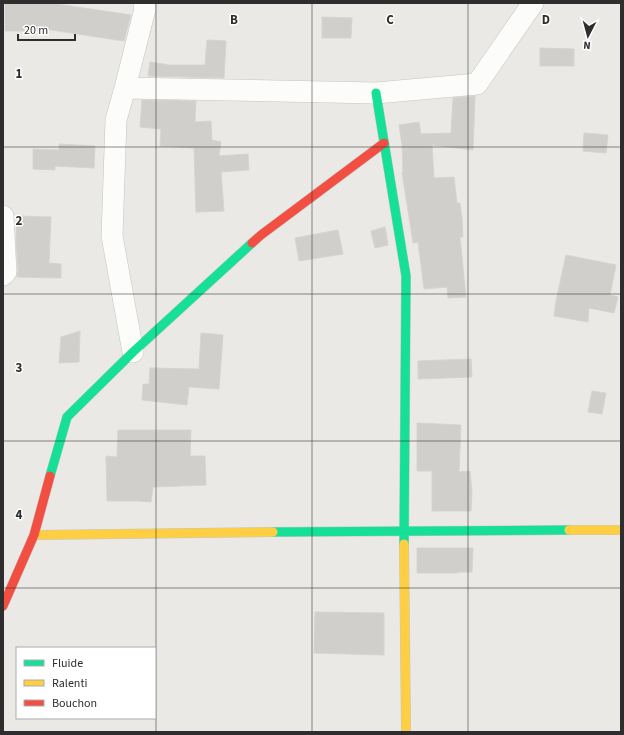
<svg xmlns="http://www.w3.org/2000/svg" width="624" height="735" font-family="'Source Sans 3',sans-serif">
  <rect width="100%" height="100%" fill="#ebe9e5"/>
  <path fill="#d0cfcb" stroke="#d6d4d1" d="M5,3H50L131,15L124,41L38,28L37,31H5Z
    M322,17L352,18L351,38H322Z
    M207,40L226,41L224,78L148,76L150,62L169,65H205Z
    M540,48L574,49V66H540Z
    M475,96L473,150L432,145L434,178L454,177L457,203H460L462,218L463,237H460L466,297L448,298L447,287L424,289L418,242L413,243L402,172H403L402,145L399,125L419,122L421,134L451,133L453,98Z
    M142,100L196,101L195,122L211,121L212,140L221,142L219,156L248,154L249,170L221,172L224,211L196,212L194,148L160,146L161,129L140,127Z
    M584,133L608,135L606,153L583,151Z
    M59,144L95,146L94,168L55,166V170L33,169V149L59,150Z
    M17,216L51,217L49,263L61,264V278L17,277L18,271L16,241Z
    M385,227L388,245L375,248L371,231Z
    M338,230L343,254L299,261L295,238Z
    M566,255L616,265L610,295L618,297L614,313L589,308L588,322L554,316L556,301Z
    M80,331L79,362L59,363L61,337Z
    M201,333L223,335L219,389L189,387L187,405L142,400L143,384H149L150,368L199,369Z
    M471,359L472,377L418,379V361Z
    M592,391L606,393L602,414L588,412Z
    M417,423L461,425L459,472L470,471L472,492L471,511H432V471H417Z
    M118,430H191L190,456H205L206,485L153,487L151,502L138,501H107L106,456L117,457Z
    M417,548H473L472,572H458V573H417Z
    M315,612L384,613V655L314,653Z"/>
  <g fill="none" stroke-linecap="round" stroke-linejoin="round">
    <defs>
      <path id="street" d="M125,88L376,93L477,84L533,3
        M3,216L6,272L3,275
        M133,352L112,236L116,120L125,88L145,9L144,3"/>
      <path id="fast" d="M376,93L406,276L404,544
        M50,476L67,417L133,352L252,243
        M273,532L569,530"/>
      <path id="slow" d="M569,530H621
        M34,535L273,532
        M404,544L406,732"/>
      <path id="jam" d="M252,243L261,235L384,143
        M3,606L34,535L50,476"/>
    </defs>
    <use href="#street" stroke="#c6c5c4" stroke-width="22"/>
    <use href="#fast" stroke="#c6c5c4" stroke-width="10"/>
    <use href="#slow" stroke="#c6c5c4" stroke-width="10"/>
    <use href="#jam" stroke="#c6c5c4" stroke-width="10"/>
    <use href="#street" stroke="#fcfcfb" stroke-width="21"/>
    <use href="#fast" stroke="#16e098" stroke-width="9"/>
    <use href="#slow" stroke="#ffcf43" stroke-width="9"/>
    <use href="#jam" stroke="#f24e42" stroke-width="9"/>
  </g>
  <path fill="none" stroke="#2e2e2e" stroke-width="1" stroke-opacity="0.55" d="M156,3V732M312,3V732M468,3V732M3,147H621M3,294H621M3,441H621M3,588H621"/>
  <g font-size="13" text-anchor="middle" font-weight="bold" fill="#2e2e2e" stroke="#fff" stroke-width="3" stroke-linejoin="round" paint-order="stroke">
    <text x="234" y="24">B</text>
    <text x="390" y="24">C</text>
    <text x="546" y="24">D</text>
    <text x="19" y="78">1</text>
    <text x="19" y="225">2</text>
    <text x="19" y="372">3</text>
    <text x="19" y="519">4</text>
  </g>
  <rect width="624" height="735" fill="none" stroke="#2e2e2e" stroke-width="8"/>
  <rect x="16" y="647" width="140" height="72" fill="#ffffff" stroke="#ababab"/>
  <rect x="24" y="660" width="20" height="6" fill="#16e098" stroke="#ababab"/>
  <text x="52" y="667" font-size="12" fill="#2e2e2e">Fluide</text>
  <rect x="24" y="680" width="20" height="6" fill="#ffcf43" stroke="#ababab"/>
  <text x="52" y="687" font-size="12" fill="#2e2e2e">Ralenti</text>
  <rect x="24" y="700" width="20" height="6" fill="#f24e42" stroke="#ababab"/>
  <text x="52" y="707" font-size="12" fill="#2e2e2e">Bouchon</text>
  <g transform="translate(588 36) rotate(186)" stroke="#ffffff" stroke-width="3" paint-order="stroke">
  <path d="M0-3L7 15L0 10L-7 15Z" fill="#2e2e2e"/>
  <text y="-6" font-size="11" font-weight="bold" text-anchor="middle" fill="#2e2e2e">N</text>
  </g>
  <path d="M18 34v6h57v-6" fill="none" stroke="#2e2e2e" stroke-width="2"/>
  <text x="24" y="34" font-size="12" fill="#2e2e2e" stroke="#ffffff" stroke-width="3" paint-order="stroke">20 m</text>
</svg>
